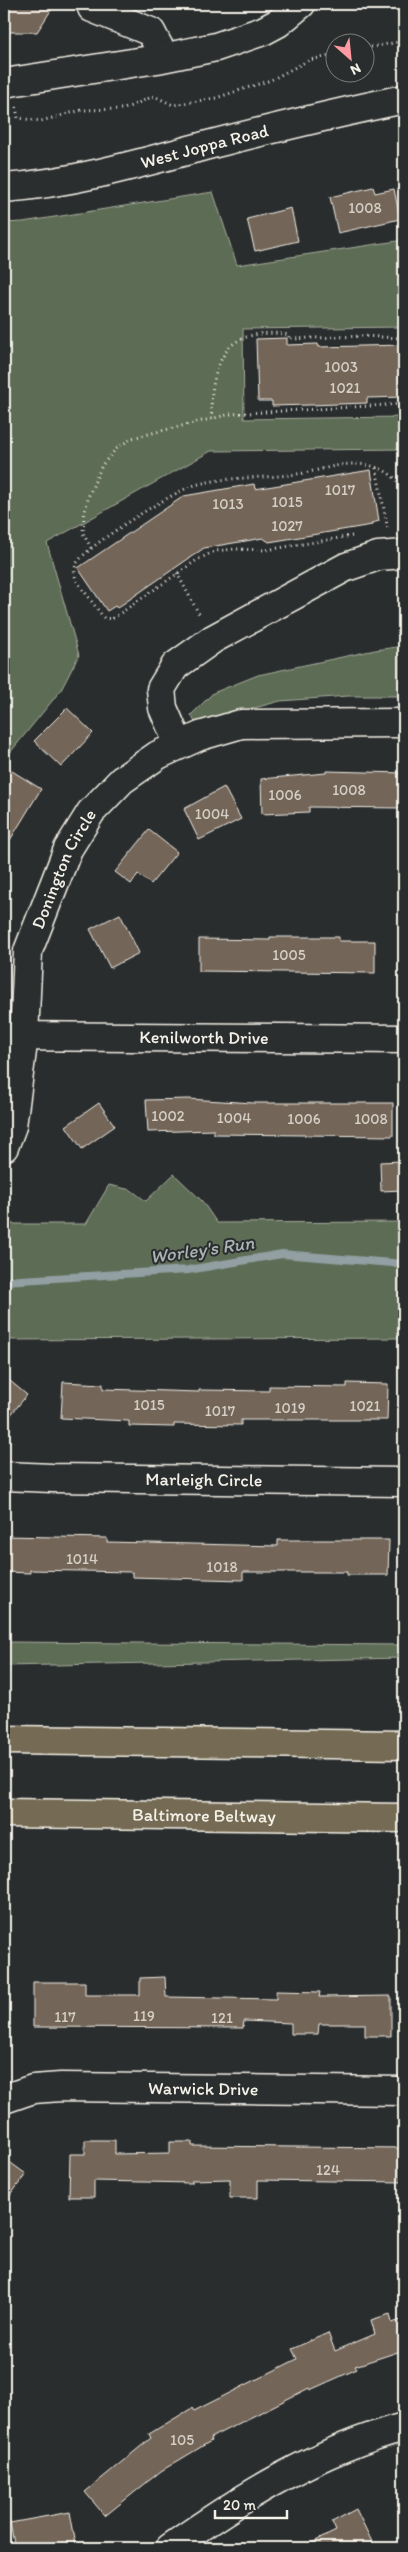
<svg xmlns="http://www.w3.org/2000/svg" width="408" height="2552" font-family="Itim,sans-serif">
  <rect width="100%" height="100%" fill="#2a2d2e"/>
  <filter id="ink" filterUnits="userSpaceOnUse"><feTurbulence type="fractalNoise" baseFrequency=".02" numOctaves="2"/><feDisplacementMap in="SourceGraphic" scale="10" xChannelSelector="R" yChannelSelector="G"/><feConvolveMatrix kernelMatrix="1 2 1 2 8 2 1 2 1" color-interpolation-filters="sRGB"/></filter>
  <g filter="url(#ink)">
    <path fill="#5d6c54" stroke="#a8ae9e" d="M213,192L237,265L404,240V327L243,329L244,419L404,417V449L211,451L47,543L79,655L61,690L4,760V456L9,439L4,407V223L23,222Z
      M404,646V696H348L280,701L196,724L191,715L213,693L258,675L375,650Z
      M174,1174L202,1201L217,1223L404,1222V1338L4,1340V1224H86L109,1185L131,1190L146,1201Z
      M4,1642L404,1645V1658L4,1666Z"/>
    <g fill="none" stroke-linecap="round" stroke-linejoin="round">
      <path stroke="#929fa3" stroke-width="8" d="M4,1281L188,1270L282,1254L404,1264"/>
    </g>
    <path fill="#736559" stroke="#f4f1e8" d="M4,4H55L37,32H4Z
      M373,187L375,193L394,189L400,219L338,233L330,197Z
      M291,208L298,241L255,251L247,219Z
      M287,338V345L318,344L319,347L404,345V397L367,398V403L309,405L272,406V401H258L256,339Z
      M371,470L379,521L372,523V525L269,542L263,538L204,548L117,608L115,606L107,611L78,568L184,496L254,484L255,489Z
      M67,708L93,733L61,767L34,741Z
      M4,766L41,789L4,850Z
      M326,771L404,773V808L309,807V812L262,814L261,779L326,773Z
      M224,787L241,819L199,840L184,809Z
      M149,830L177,852L151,884L138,874L131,884L115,872Z
      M120,914L139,953L110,968L90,929Z
      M270,937H339V941H375V973L199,971V939L270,940Z
      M188,1099L254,1103H393V1136L214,1134V1130L148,1132L146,1100Z
      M99,1103L115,1126L82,1149L66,1126Z
      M401,1161L402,1190L381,1191L380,1162Z
      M4,1376L27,1395L4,1423Z
      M63,1382L103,1384V1389L199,1392V1390L269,1391V1386L347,1387V1383L388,1384L387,1420H241V1425L174,1424V1427L129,1426V1421L61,1418Z
      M4,1536L107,1538V1542L278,1546V1540H389L388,1575H347V1572H243V1580L132,1577V1572L30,1570V1573L4,1572Z
      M165,1977L166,1997L276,1999V1991L320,1992L319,1997L391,1996V2036H365V2024H319L318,2034H291V2023L244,2021L243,2028L33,2027V1982H85V1995H140V1978Z
      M85,2140H115V2154L170,2153V2142H192V2146L404,2148V2182L258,2180V2198H230V2179L192,2180V2183L94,2181V2197H69L70,2154H85Z
      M4,2158L26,2174L4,2204Z
      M390,2314L392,2323L404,2319V2350L355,2366L357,2369L310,2390L309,2388L210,2438L211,2441L161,2471L105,2516L85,2492L151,2438L149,2434L192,2408L194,2411L297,2359L292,2349L328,2333L335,2351L375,2334L371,2320Z
      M356,2509L375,2548H301L336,2531L332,2522Z
      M70,2512L76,2545L54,2548H15L10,2523Z"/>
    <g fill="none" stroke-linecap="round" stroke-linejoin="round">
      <defs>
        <g id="minor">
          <path d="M92,8L151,32L164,57"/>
          <path d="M4,83L157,59L216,47L263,31L278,23L301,4"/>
          <path id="s1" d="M4,188C72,183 138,164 204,146C271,129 337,113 404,99"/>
          <path d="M179,745L163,708L161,689L175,666L213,639L346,567L378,556L404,554"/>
          <path id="s2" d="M4,1036L404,1039"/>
          <path id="s3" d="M4,1147L12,1126L24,1036L28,951L68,849L91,812L122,780L158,755L200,736L241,724L404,723"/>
          <path id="s4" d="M4,1476L52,1478L404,1482"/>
          <path id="s5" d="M4,2099L33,2089L61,2087L404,2091"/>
          <path d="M170,2548C242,2497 318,2450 404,2427"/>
        </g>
        <g id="highway">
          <path d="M4,1740L404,1745"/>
          <path id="s6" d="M4,1813L404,1818"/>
        </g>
      </defs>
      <use href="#minor" stroke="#f4f1e8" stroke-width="31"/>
      <use href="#highway" stroke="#f4f1e8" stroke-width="31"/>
      <path stroke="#f4f1e8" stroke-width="3" stroke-dasharray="1 4" stroke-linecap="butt" d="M366,48L404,41
        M16,107L18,118L41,121L82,110L124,109L154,96L173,105L216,98L271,80L309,60L336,55
        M212,419C209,399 214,364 229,348C242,333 271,331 289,335V339L362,336L404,338
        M376,468L388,530
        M352,536L266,550L235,549L215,551L197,560L112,619L104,618L76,580C74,572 74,565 80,559C95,541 172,492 195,485C227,476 263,479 297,474C315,472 338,463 357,464C378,465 397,473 404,494
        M91,548L83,533L84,515L89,495L102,465L116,449L132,438L231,414L404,404
        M177,573L200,616"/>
      <use href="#minor" stroke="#2a2d2e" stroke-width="28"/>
      <use href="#highway" stroke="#746b52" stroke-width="28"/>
    </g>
  </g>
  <g text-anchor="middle" stroke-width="4" stroke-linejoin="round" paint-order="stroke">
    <g font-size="15" fill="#d4cec4">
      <text x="365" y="213">1008</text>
      <text x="341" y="372">1003</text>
      <text x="345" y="393">1021</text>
      <text x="340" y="495">1017</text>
      <text x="287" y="507">1015</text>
      <text x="228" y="509">1013</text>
      <text x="287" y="531">1027</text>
      <text x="349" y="795">1008</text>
      <text x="285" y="800">1006</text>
      <text x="212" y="819">1004</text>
      <text x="289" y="960">1005</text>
      <text x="168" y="1121">1002</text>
      <text x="234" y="1123">1004</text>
      <text x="304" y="1124">1006</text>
      <text x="371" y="1124">1008</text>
      <text x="149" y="1410">1015</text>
      <text x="365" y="1411">1021</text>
      <text x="290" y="1413">1019</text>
      <text x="220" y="1416">1017</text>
      <text x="82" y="1564">1014</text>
      <text x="222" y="1572">1018</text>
      <text x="144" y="2021">119</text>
      <text x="65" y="2022">117</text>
      <text x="222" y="2023">121</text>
      <text x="328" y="2175">124</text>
      <text x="182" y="2445">105</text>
    </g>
    <g font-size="18" fill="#f4f1e8" stroke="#2a2d2e">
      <text dy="6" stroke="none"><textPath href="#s1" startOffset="205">West Joppa Road</textPath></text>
      <text dy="6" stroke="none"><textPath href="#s3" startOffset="288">Donington Circle</textPath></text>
      <text dy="6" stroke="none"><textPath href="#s2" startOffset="200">Kenilworth Drive</textPath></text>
      <text dy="6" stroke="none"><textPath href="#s4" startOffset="200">Marleigh Circle</textPath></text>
      <text dy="6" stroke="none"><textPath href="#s6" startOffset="200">Baltimore Beltway</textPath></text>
      <text dy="6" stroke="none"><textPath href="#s5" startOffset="201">Warwick Drive</textPath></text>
    </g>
    <g font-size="19" font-style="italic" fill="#aab4b4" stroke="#2a2d2e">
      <text transform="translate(202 1249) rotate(-8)" y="7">Worley's Run</text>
    </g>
  </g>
  <rect width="408" height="2552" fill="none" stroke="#2a2d2e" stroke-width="20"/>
  <rect x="10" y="10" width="388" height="2532" fill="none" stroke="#f4f1e8" stroke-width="2" filter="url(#ink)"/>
  <g transform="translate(350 58) rotate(153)"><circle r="24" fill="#2a2d2e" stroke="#7b7b78"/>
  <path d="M0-4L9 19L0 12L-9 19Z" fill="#ff9aa2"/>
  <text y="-8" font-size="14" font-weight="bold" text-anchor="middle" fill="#f4f1e8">N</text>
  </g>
  <path d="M215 2510v8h72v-8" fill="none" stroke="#f4f1e8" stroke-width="2.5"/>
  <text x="223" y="2510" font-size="15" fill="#f4f1e8" stroke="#2a2d2e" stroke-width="4" paint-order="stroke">20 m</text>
</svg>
